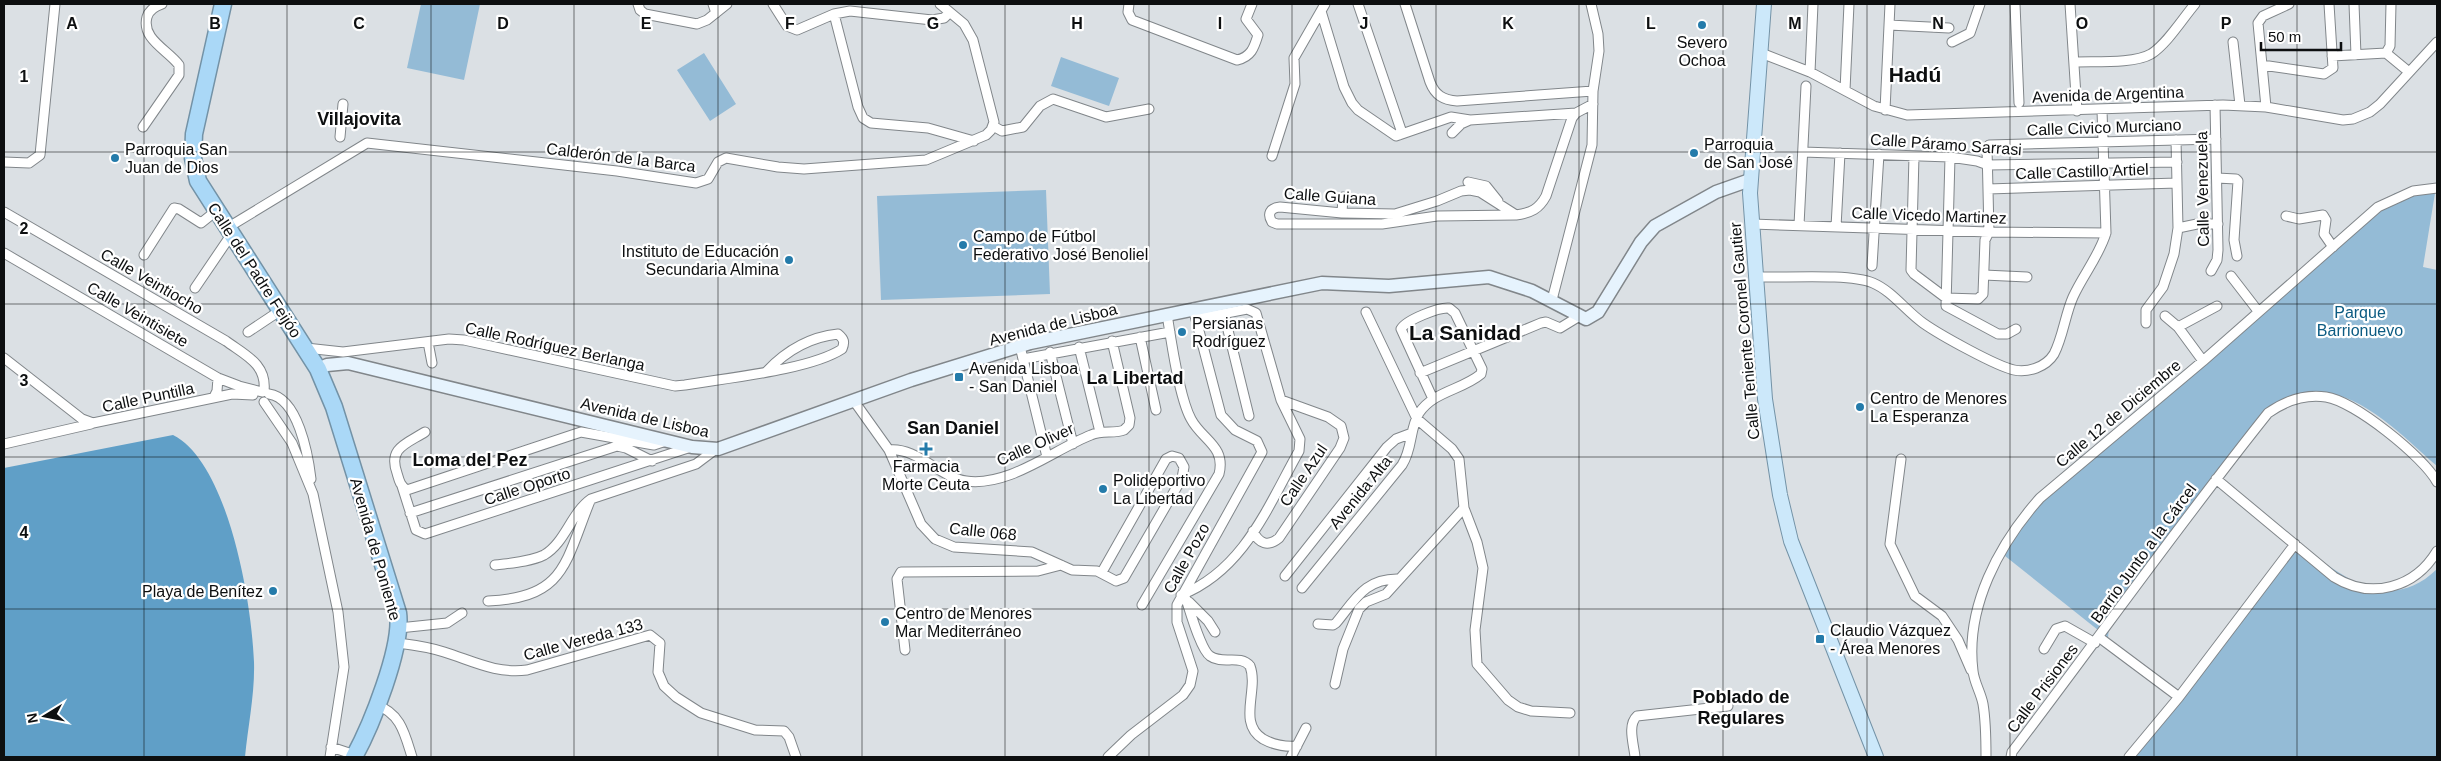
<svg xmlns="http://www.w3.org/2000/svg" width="2441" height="761" font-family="Arial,sans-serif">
  <rect width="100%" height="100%" fill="#dbe0e4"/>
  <path fill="#94bbd6" d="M421,4H480L464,80L407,68Z
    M704,53L736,104L710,121L677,70Z
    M1061,57L1119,78L1109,106L1051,86Z
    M2436,187L2423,267L2437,270V466C2404,438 2355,384 2308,394C2296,396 2284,404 2272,408L2109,626L2108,638L2000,552L2033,506L2360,219L2395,193Z
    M1046,190L1050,294L881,300L877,196Z
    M2300,544C2341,576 2389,616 2437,569V757H2132Z"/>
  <path fill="#609fc7" d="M173,435C229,463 252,605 254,662C255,693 248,726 245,757H4V468Z"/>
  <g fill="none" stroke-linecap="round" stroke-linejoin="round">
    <defs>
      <path id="street" d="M638,4L640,10L645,14L697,24L707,20L727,4
        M713,4L716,13
        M773,4L787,26L797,30L834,14L850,11L932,20L944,18L949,13
        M1129,4L1128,12L1132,20L1237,60C1251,57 1254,48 1258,35L1246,19L1252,4
        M1358,4L1401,130L1399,135
        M1405,4L1430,82C1435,95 1443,100 1457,101L1593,91
        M2015,4L2019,103
        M2070,4L2077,111
        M2354,4L2356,55
        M1321,11L1344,87L1352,103L1358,110L1396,136L1451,117L1470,120
        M834,14L858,107L863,118L871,123L928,128L974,141
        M1889,25L1949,28
        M1952,42L1970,33L1980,4
        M2233,42L2240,105
        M1761,53L1810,72L1874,106L1907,115L2223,105L2266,107L2343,120L2353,119L2370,112L2380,104L2437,42
        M2386,53L2409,72
        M2332,56L2386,53L2390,46L2391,4
        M2074,62C2094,61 2134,64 2151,54C2167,44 2183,18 2195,4
        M2262,65L2324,74L2333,68L2329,4
        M1810,72L1813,4
        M1845,90L1849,4
        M2266,107L2258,23L2263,16L2289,4
        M1885,110L1890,4
        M993,126L1002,131L1023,127L1040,106L1053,99L1106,117L1149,109
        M143,127L179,75V65C168,50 141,39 147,17C149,10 156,6 162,4
        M1452,133L1461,124L1470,120L1576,113
        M340,137L343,104
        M1803,152L1950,157L1977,161L1988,165L2177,162
        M1272,156L1295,84L1294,58L1325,4
        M1914,156L1911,270L1914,274L1946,298L1978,299L1983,294L1985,240L1989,232L1987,148L1989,145L2216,139
        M1950,157L1946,306L1998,334H2007L2016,329
        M4,162L29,163L40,155L55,4
        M2217,178L2236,179L2238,181L2234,240L2237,256
        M1468,182L1486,186L1498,201
        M1988,189L2177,183
        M4,212L226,341C245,355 267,364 264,391
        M1342,213L1343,197
        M1516,215L1437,216L1382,224H1277L1272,222C1267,214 1270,208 1280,207L1342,213L1395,214L1437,201L1461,191L1470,190L1480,192L1516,215C1531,213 1539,209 1546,196L1572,118L1576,113L1593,104
        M2286,216L2299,219L2323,215L2326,220L2324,234L2333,247
        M1752,224L1989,232L2106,233
        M1799,225L1806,86
        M1836,227L1840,153
        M227,228L367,143L617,171L696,183L708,179L718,162L726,158L778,167L804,169L926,160L986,135L991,130L994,122L973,40L964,24L940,4
        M2178,228L2197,224H2218
        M4,253L218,378L239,386L262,392
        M144,255L174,208L179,209L201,223L216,211
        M1872,266L1879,154
        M2211,271L2217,260L2218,250L2215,105
        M1984,275L2027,277
        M2231,276L2258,311
        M1756,277C1785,278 1849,273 1873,283C1892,291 1906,311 1923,323C1940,335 1996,366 2014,370C2028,373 2046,367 2054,354C2063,337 2065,315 2073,297C2083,275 2099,256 2106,233L2102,110
        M195,288L231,235
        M1552,300L1592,145L1593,91L1599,51L1598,34L1591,4
        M1366,312L1417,419L1452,449L1459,459L1464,508L1477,542L1483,568L1475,630L1477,664L1508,700L1518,707L1531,711L1570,713
        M1224,314L1249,416
        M2165,316L2178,327L2203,361
        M2146,323V310L2163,287L2174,254L2178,228L2176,140
        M2178,327L2217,306
        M248,332L281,310
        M1140,337L1156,410
        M428,342L432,363
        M1020,346L1023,359L1170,332
        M1079,347L1100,432
        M306,348L343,352L449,339L464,340L675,386L685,385C726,378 810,370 842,349C845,342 844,339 838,334C809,337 786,351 767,371
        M1050,352L1073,444
        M4,358L82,419L93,423L232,394L253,395
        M1023,359L1047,457
        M1420,373L1541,323L1546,322L1560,328L1578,317
        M269,394C298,398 308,454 311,479
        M214,397L217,391L218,378
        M854,401L889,450L921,524L935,539L954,547L1032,552L1072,570L1097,571L1116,581L1124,578L1182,478L1184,467L1179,458L1172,456L1166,459L1102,572
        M264,402L292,443L313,494L338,612L344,667L330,757
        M425,432C406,444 388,448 397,473C399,480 400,486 407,490L581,432L648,444L654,445L666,441
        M4,444L91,424
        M889,450C917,447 939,477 966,481C1009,487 1053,450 1091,435C1102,430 1114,434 1124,430L1129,425L1130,418L1112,341
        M1901,459L1890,544L1915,596L1942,616L1958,640L1971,670
        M2216,479L2334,577C2371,600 2415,588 2437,551
        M402,486L416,530L425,534L691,447
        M410,513L617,446L626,448L652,461
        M1253,531C1259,544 1268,547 1279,538L1340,448L1344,438L1341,426L1328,417L1281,400
        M495,565C510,563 530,562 544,555C565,543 571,513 591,499L696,464L716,449
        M1285,576L1387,447L1396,439L1412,433
        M1302,588L1402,465C1413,448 1409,430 1419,413C1434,391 1462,390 1481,374L1482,369L1455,313L1449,308C1439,307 1406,320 1401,329L1433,399
        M1181,595C1244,570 1268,506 1299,451L1300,439L1281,400L1256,313L1247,309L1196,319
        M1186,599C1190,611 1201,650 1210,656C1222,665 1240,654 1250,666C1259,690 1237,723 1263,739C1274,745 1285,747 1297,746
        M488,601C565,598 565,563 590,501
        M1189,602L1208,621L1215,632
        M1142,605L1219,474C1226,446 1202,440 1191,419C1179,397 1171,340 1167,314
        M1318,624L1333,625L1336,623C1355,600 1365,578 1399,579
        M399,628L447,623L462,613
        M2100,638L2179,697
        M398,643C414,645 429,647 444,652C473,661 496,674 527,670L650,635L660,643L658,672L664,686L676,697L701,713L755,730L784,731L789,737L796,757
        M2044,649L2056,629L2065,626L2095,643
        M905,650L897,579L901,572L1038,571L1061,565
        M1335,684L1343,649L1359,609L1366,602L1386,594L1464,508
        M376,705C401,713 405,735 412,757
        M331,747L355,755
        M1108,757L1131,735L1183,695L1190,685L1193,671L1177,622V605L1262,452L1257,441L1235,430L1221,415L1193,308
        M1291,757L1306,728
        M1635,757C1634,745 1627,725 1637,716L1728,706
        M1986,757C1986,739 1986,722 1983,704C1981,693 1974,682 1973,671C1965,607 1999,544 2040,498L2203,361L2378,207L2413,191L2437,188
        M2011,757L2012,752C2098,639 2180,523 2268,413C2285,401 2305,394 2326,397C2354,401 2424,457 2437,482
        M2129,757L2179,697L2295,544"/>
      <path id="secondary" d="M318,369L327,365L348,363L692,447L718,449L911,380L1030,343L1322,283L1389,286L1489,277L1532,291L1586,319L1598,312L1641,242L1655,226L1716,192L1750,180"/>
      <path id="primary" d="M1764,4L1750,193L1765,399L1780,495L1791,541L1876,757"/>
      <path id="highway" d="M223,4L194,134L193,158L198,181L318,369L334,407L398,613C403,647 371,726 354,757"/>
    </defs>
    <use href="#street" stroke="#81868a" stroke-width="11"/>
    <use href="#secondary" stroke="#81868a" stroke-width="15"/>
    <use href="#primary" stroke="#7392a6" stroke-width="16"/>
    <use href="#highway" stroke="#7392a6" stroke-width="19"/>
    <use href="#street" stroke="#fff" stroke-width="9"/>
    <use href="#secondary" stroke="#e6f3fd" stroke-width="12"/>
    <use href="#primary" stroke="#cce8fa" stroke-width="14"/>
    <use href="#highway" stroke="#aad8f7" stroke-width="16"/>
  </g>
  <path fill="none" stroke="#0d0f10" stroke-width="1" stroke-opacity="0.55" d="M144,4V757M287,4V757M431,4V757M574,4V757M718,4V757M862,4V757M1005,4V757M1149,4V757M1292,4V757M1436,4V757M1579,4V757M1723,4V757M1867,4V757M2010,4V757M2154,4V757M2297,4V757M4,152H2437M4,304H2437M4,457H2437M4,609H2437"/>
  <g fill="#247baa" stroke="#fff" stroke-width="2">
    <circle cx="1702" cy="25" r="5"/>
    <circle cx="1694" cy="153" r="5"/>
    <circle cx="115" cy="158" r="5"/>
    <circle cx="963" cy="245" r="5"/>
    <circle cx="789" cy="260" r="5"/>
    <circle cx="1182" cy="332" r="5"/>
    <rect x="954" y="372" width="10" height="10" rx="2.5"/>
    <circle cx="1860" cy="407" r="5"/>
    <path d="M923.5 441.5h5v5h5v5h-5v5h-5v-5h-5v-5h5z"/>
    <circle cx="1103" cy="489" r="5"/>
    <circle cx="273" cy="591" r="5"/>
    <circle cx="885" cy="622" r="5"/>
    <rect x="1815" y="634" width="10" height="10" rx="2.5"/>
  </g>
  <g text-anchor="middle" stroke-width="4.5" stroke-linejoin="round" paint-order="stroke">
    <g font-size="16" fill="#0d0f10" stroke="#fff" text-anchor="start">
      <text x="1702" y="48" text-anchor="middle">Severo<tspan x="1702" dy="18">Ochoa</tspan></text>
      <text x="1704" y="150">Parroquia<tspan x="1704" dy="18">de San José</tspan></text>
      <text x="125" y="155">Parroquia San<tspan x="125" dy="18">Juan de Dios</tspan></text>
      <text x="973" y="242">Campo de Fútbol<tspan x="973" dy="18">Federativo José Benoliel</tspan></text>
      <text x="779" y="257" text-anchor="end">Instituto de Educación<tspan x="779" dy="18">Secundaria Almina</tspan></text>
      <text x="1192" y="329">Persianas<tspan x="1192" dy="18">Rodríguez</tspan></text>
      <text x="969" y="374">Avenida Lisboa<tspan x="969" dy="18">- San Daniel</tspan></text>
      <text x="1870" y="404">Centro de Menores<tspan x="1870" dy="18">La Esperanza</tspan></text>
      <text x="926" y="472" text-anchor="middle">Farmacia<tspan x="926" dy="18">Morte Ceuta</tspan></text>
      <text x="1113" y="486">Polideportivo<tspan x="1113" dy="18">La Libertad</tspan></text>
      <text x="263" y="597" text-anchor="end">Playa de Benítez</text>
      <text x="895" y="619">Centro de Menores<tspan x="895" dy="18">Mar Mediterráneo</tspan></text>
      <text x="1830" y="636">Claudio Vázquez<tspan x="1830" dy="18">- Área Menores</tspan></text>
    </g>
    <g font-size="16" fill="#0d0f10" stroke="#fff">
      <text transform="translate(2108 94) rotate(-2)" y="6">Avenida de Argentina</text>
      <text transform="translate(2104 127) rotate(-2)" y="6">Calle Civico Murciano</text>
      <text transform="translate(1946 144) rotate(4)" y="6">Calle Páramo Sarrasi</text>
      <text transform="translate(621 157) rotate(7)" y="6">Calderón de la Barca</text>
      <text transform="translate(2082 171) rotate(-2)" y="6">Calle Castillo Artiel</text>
      <text transform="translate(2202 189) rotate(-91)" y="6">Calle Venezuela</text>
      <text transform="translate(1330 196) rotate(4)" y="6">Calle Guiana</text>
      <text transform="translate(1929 215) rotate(2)" y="6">Calle Vicedo Martinez</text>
      <text transform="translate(255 270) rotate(57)" y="6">Calle del Padre Feijóo</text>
      <text transform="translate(152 281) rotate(30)" y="6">Calle Veintiocho</text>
      <text transform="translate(138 314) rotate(30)" y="6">Calle Veintisiete</text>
      <text transform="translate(1053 324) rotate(-14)" y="6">Avenida de Lisboa</text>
      <text transform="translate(1744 331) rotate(-95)" y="6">Calle Teniente Coronel Gautier</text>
      <text transform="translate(555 346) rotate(12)" y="6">Calle Rodríguez Berlanga</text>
      <text transform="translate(148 397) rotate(-12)" y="6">Calle Puntilla</text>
      <text transform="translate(2118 413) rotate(-40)" y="6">Calle 12 de Diciembre</text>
      <text transform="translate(645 417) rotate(13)" y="6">Avenida de Lisboa</text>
      <text transform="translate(1035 444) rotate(-24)" y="6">Calle Oliver</text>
      <text transform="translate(1303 475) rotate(-56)" y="6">Calle Azul</text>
      <text transform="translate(527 486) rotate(-18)" y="6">Calle Oporto</text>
      <text transform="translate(1360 492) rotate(-51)" y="6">Avenida Alta</text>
      <text transform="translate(983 531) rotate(6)" y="6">Calle 068</text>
      <text transform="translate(376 549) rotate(74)" y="6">Avenida de Poniente</text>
      <text transform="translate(2143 553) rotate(-54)" y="6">Barrio Junto a la Cárcel</text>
      <text transform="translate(1186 558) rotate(-61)" y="6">Calle Pozo</text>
      <text transform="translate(583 639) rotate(-15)" y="6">Calle Vereda 133</text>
      <text transform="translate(2042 688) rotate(-53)" y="6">Calle Prisiones</text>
    </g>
    <g font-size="16" fill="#0c5b82" stroke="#fff">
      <text x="2360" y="318">Parque<tspan x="2360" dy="18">Barrionuevo</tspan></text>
    </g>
    <g font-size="18" font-weight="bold" fill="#0d0f10" stroke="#fff">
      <text x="359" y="125">Villajovita</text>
      <text x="1135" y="384">La Libertad</text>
      <text x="953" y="434">San Daniel</text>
      <text x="470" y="466">Loma del Pez</text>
      <text x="1741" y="703">Poblado de<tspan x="1741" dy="21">Regulares</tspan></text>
    </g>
    <g font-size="21" font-weight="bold" fill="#0d0f10" stroke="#fff">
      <text x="1915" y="82">Hadú</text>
      <text x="1465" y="340">La Sanidad</text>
    </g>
  </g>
  <g font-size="16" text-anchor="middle" font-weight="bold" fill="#0d0f10" stroke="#fff" stroke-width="4.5" stroke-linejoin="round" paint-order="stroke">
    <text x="72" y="29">A</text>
    <text x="215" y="29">B</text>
    <text x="359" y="29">C</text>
    <text x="503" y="29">D</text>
    <text x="646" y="29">E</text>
    <text x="790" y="29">F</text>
    <text x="933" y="29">G</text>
    <text x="1077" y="29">H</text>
    <text x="1220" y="29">I</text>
    <text x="1364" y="29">J</text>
    <text x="1508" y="29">K</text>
    <text x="1651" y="29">L</text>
    <text x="1795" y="29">M</text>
    <text x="1938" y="29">N</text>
    <text x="2082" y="29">O</text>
    <text x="2226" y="29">P</text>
    <text x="24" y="82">1</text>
    <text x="24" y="234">2</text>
    <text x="24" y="386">3</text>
    <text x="24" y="538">4</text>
  </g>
  <rect width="2441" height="761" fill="none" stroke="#0d0f10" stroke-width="10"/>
  <g transform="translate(45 716) rotate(260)" stroke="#ffffff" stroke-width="4" paint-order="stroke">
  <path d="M0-4L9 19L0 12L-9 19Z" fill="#0d0f10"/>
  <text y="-8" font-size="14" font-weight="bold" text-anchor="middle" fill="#0d0f10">N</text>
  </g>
  <path d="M2261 42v8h80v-8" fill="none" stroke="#0d0f10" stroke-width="2.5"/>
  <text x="2268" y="42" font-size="15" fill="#0d0f10" stroke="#ffffff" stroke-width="4" paint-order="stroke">50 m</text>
</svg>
